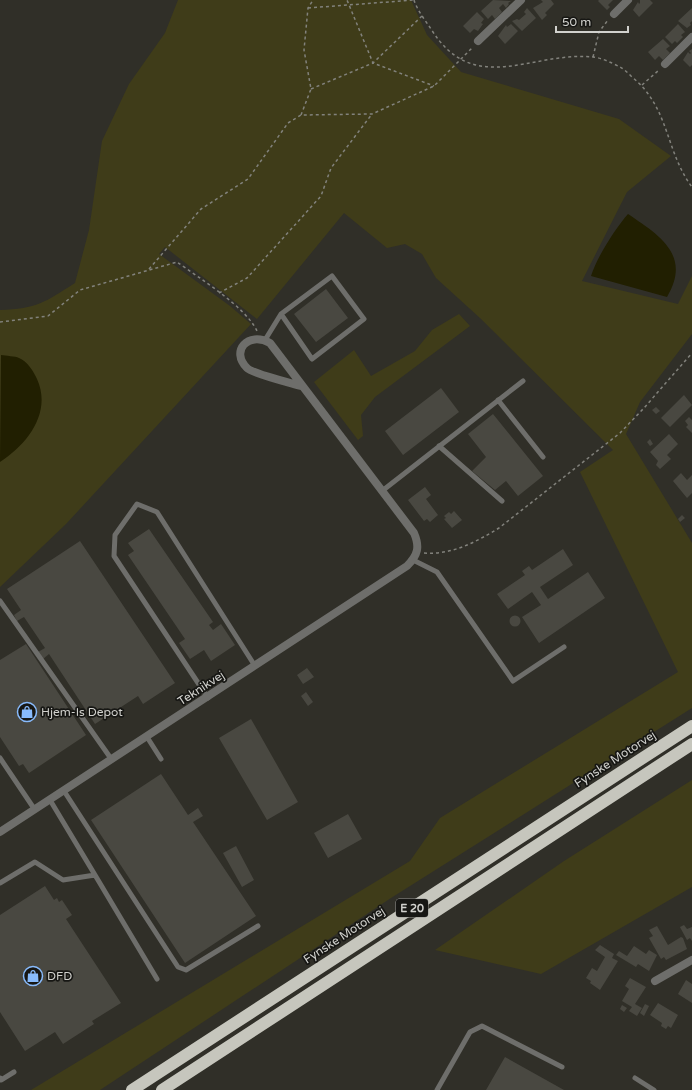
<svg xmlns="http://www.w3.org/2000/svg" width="692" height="1090" font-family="'Varela Round',sans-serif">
  <rect width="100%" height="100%" fill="#302f28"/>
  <path fill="#3f3c19" d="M178,0H411L427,35L461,72L619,119L671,156L627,192L582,281L678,304L692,276V334L640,402L626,434L692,543V708L391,898L100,1090H31L410,861L440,818L678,672L580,472L613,450L480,318L436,278L422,254L405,244L387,248L344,213L257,319L165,247L159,254L230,306L251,324L66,524L0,587V310C37,309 45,302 75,283L89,230L102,141L129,84L165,33Z
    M459,314L470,326L375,397L361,415L363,436L358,440L314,382L354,350L371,376L415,351L432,330Z
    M692,780V887L541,974L435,950L564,861Z"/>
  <path fill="#211f01" d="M628,214C659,235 692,255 667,297L591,276C597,257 615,229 628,214Z
    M1,355C6,356 15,356 19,358C27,361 34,372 37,379C52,412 28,444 0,462Z"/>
  <path fill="#494841" d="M493,0L511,1L508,3L509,4L506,8L503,4L499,8L502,12L495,19L492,15L488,19L481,11Z
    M541,0H551L554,4L545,13L547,15L542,20L533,8L543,2Z
    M599,0H613L608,5L610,7L607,10L598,1Z
    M640,0H650L653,3L639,17L633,10L638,2L639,4L640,3Z
    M527,8L536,18L522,31L512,21L517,19L519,20L526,14L524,12Z
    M692,8V21L690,23L691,25L687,28L678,21Z
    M477,12L484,19L481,23L483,24L478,31L474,29L470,33L463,26Z
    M511,24L518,31L505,44L498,36L506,25L507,27Z
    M678,24L685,32L681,35L683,37L677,43L675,41L672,44L665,37Z
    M663,39L670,46L666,49L670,53L663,60L659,56L655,60L648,52Z
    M692,49V65L690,67L683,60L688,52L690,54L691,53L689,51Z
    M326,289L348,318L316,342L294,314Z
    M441,388L459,412L403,455L385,431Z
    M684,395L692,405L670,427L661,418Z
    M656,407L660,411L656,414L652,410Z
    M493,414L543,476L518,496L506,481L495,490L472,471L486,457L468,434Z
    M689,417L692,420V433L686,427L688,425L685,421Z
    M669,434L678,444L667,455L671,459L660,469L656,465L658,461L650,452Z
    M650,439L653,444L650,446L647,442Z
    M681,473L687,480L692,475V493L687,498L673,481Z
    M425,487L431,495L426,499L438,515L430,522L427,519L424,521L408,500Z
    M454,511L462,520L452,528L444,519L446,518L444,516L449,512L451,514Z
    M682,515L685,518L680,522L678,519Z
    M149,529L213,622L209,625L213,630L221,624L235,645L211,661L204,650L190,659L179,643L185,639L128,555L134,551L128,543Z
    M80,541L175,683L143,704L138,696L95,724L49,654L43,659L38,652L45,648L24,617L17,621L14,615L21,610L7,589Z
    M563,549L573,565L540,587L548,599L588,572L605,598L539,643L522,617L541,605L532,592L508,609L497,594L525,575L522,571L529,566L532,570Z
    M509.5 621a5.5 5.5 0 1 1 11 0a5.5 5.5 0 1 1-11 0Z
    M26,644L86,735L29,773L23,764L19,766L0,737V660Z
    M307,668L314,677L303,684L297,675Z
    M306,692L313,702L308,706L301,696Z
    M251,719L298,802L267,820L219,738Z
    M161,774L188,815L198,808L203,816L193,822L256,916L185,963L91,820Z
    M348,814L362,839L328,858L314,833Z
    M236,846L254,880L242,887L223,853Z
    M45,886L54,900L57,898L59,902L62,900L72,915L66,919L121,1003L92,1021L94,1024L63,1044L55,1032L25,1051L0,1012V915Z
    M684,925L687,929L692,927V941L690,938L687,940L681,929L680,927Z
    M657,926L668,945L681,937L683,938L687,949L666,960L664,957L661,959L649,938L653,936L649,930Z
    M600,945L614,954L612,958L618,961L600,990L590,983L591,981L586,978L592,968L597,971L605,957L595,950Z
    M634,946L646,954L649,950L657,955L649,971L638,964L636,967L616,955L619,951L627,956Z
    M630,978L646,987L635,1004L642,1008L637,1016L629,1011L632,1007L622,1001L629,989L625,986Z
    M686,980L692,984V1003L678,994Z
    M658,1003L678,1015L671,1028L668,1026L666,1029L661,1026L662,1023L650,1015Z
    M645,1004L649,1006L644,1016L640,1013Z
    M622,1005L627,1008L624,1012L620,1009Z
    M505,1057L564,1090H486Z"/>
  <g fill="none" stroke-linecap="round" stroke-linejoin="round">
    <path stroke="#82827c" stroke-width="1.5" stroke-dasharray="3 3" stroke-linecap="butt" d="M414,0C417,10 425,20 431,29C474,98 532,51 592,57C600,57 612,63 620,67C624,69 628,73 632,77C670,108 665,151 692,187
      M308,8L414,0
      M422,16L373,63L434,86
      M593,57L599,32L608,20
      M642,85L659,70
      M311,89L373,63L347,0
      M301,115L311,89L304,50L308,8L313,0
      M149,269L201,209L248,179L288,123L301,115L372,114L434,86L472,48
      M219,293L247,278L321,196L331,168L372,114
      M0,322L48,316L80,290L177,262C199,278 246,307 257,331
      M424,553C452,555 476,542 499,528L620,433L644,408L692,353"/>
    <path stroke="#6e6e6b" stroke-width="5" d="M265,340L281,314L332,276L364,319L312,359L281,314
      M498,400L543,457
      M439,446L502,501
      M382,491L523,381
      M413,560L437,572L513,681L564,647
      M0,601L112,760
      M208,698L114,556L115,535L137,504L157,512L255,666
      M147,737L161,759
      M0,758L35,810
      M64,791L178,967L186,970L258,926
      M50,800L95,875
      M0,883L35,862L63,880L95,875L157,979
      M0,1078L1,1080L14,1072
      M635,1078L654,1090
      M437,1090L470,1032L482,1026L562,1067"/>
    <path stroke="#6e6e6b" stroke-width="8" d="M614,14L628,0
      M478,41L521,0
      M665,64L692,37
      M0,832L407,566C418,555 420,547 414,533L270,343C248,331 230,351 247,368C253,374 291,383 301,386
      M655,981L692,960"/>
    <path stroke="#c6c6bd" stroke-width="12" d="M132,1090L692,726
      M162,1090L692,744"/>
  </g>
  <defs>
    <symbol id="shop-ring" viewBox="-11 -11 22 22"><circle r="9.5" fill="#171714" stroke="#88bbfc" stroke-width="1.5"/><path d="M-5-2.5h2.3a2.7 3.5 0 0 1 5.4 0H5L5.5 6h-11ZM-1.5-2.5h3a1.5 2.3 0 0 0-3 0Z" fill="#88bbfc"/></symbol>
  </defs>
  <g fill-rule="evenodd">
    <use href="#shop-ring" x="16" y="701" width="22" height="22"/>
    <use href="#shop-ring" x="22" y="965" width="22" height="22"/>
  </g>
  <g text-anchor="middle" stroke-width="3.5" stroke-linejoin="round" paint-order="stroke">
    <rect fill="#171714" stroke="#999996" stroke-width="1" x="396" y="899" width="32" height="18" rx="3"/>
    <g font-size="11" font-weight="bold" fill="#d1d1cd">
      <text x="412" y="912">E 20</text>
    </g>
    <g font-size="12" fill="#d1d1cd" stroke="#171714">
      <text transform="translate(201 688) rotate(-33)" y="4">Teknikvej</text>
      <text transform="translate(615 759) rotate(-33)" y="4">Fynske Motorvej</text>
      <text transform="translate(344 935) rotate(-33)" y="4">Fynske Motorvej</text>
    </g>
    <g font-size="12" fill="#d1d1cd" stroke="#171714" text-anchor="start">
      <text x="41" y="716">Hjem-Is Depot</text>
      <text x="47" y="980">DFD</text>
    </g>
  </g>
  <path d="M556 26v6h72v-6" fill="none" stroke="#d1d1cd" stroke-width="2"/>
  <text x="562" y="26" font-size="12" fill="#d1d1cd" stroke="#171714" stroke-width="3" paint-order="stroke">50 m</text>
</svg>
